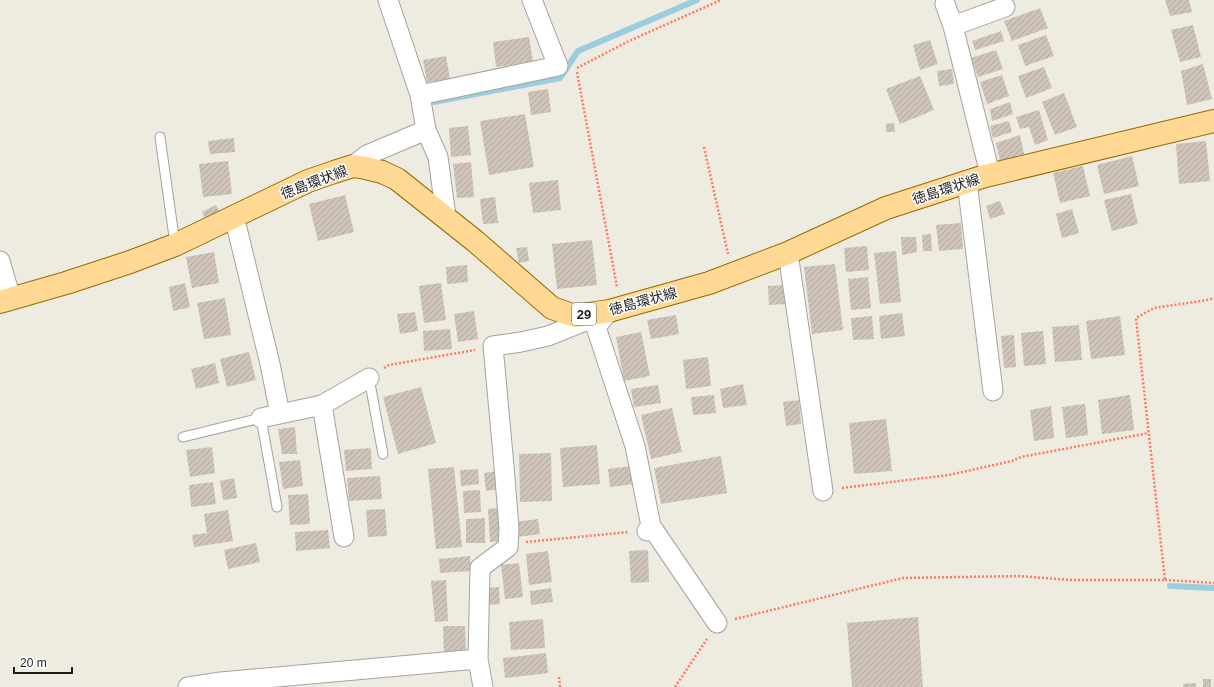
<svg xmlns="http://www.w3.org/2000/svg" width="1214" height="687" font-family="Arial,'Noto Sans JP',sans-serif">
  <defs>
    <pattern id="building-hatch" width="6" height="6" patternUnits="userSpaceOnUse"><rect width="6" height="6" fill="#cec4b9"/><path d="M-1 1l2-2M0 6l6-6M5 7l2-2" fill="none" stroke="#b0a89e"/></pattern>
  </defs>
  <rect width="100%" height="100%" fill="#eeebe0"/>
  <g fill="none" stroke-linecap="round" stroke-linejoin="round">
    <path stroke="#9bcde1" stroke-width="6" d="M434,102L560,78L578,51L697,0
      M1170,586L1214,588"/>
  </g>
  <path fill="url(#building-hatch)" d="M1165,0H1189L1192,12L1170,16Z
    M1040,8L1048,28L1012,41L1004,21Z
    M1193,25L1201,57L1180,62L1171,30Z
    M1001,31L1004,41L975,50L972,41Z
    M1046,35L1054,56L1025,66L1018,45Z
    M529,37L533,62L496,67L493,42Z
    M930,40L938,64L920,70L913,45Z
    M996,50L1003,69L978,77L971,58Z
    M446,56L450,79L427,82L423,60Z
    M1203,64L1212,99L1187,105L1181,71Z
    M1044,67L1052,88L1026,98L1018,76Z
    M952,69L954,84L939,86L937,71Z
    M1002,75L1009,96L987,104L980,82Z
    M920,76L934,110L900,124L886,89Z
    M548,89L551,112L531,115L528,92Z
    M1064,93L1077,127L1055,135L1042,102Z
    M1010,102L1013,114L992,121L990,109Z
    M1039,110L1048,140L1035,145L1029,127L1020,129L1016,117Z
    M525,114L534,167L489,175L480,121Z
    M1009,121L1012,132L993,138L990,126Z
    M894,123L895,132H886V124Z
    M468,126L471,155L451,157L449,128Z
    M1020,135L1024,154L1000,161L996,143Z
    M234,138L235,152L210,154L208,141Z
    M1206,141L1210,181L1179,184L1176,144Z
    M1132,156L1139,186L1104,194L1097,165Z
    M228,161L232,194L203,197L199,164Z
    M471,162L474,197L457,198L453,164Z
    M1083,166L1090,196L1060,203L1053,173Z
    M558,180L561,210L533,213L529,183Z
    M1131,194L1138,224L1112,231L1104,200Z
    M345,195L354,232L318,241L309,204Z
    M495,197L498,223L483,224L480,199Z
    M1000,201L1005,214L990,219L986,206Z
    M216,205L220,213L206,220L202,212Z
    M1072,209L1079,233L1062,238L1056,214Z
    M961,223L963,249L939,251L936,225Z
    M931,234L932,251H923L922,235Z
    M901,237H916L917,252L902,255Z
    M592,240L597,285L557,289L552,244Z
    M867,246L869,270L846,272L844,248Z
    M527,247L529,261L519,263L516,248Z
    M896,251L901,302L880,304L874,253Z
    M214,252L219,283L192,288L186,257Z
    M835,264L843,330L812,334L804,267Z
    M467,265L468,282L447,284L446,267Z
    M868,277L871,308L851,310L848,279Z
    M185,283L190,307L173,311L169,287Z
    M441,283L446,320L424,323L419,286Z
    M784,285L785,304L769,305L768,286Z
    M225,298L231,335L204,339L197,303Z
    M474,311L478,339L458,342L454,314Z
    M415,312L418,331L400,334L397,314Z
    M902,313L905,336L881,339L879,316Z
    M676,315L679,334L651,339L647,320Z
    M872,316L874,339L853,340L851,318Z
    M1120,316L1125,355L1091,359L1086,321Z
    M1079,325L1082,360L1055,362L1052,327Z
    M450,329L452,349L424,351L423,331Z
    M1043,331L1046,364L1024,366L1021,333Z
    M641,332L650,376L624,381L616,337Z
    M1014,335L1016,367L1004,368L1001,336Z
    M249,352L256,380L227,387L220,359Z
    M708,357L711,386L686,389L683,360Z
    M215,363L219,383L196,389L191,369Z
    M743,384L747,405L723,408L720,389Z
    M658,385L661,403L634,407L631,389Z
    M421,387L436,443L398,454L383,397Z
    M714,395L716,413L693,415L691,397Z
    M1130,395L1134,430L1102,434L1098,400Z
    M799,400L801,424L786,426L783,402Z
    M1085,404L1088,435L1066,438L1062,407Z
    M1051,406L1054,438L1034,441L1030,410Z
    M672,408L682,452L651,459L641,415Z
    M886,419L892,471L854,474L849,423Z
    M295,427L297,454H282L278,429Z
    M597,445L600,484L563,487L560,448Z
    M212,447L215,473L190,477L186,450Z
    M371,448L372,469L346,471L344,450Z
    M551,453L552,501L520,502L519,454Z
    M721,456L727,493L661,504L654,468Z
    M300,460L303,486L283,489L279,462Z
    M631,466L634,484L610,487L608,469Z
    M454,467L462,547L436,549L428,469Z
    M478,469L479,484L461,486L460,470Z
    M497,471L499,489L486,491L484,473Z
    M380,476L382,499L349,501L347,478Z
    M234,478L237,498L223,500L220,481Z
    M213,482L216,504L191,507L189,485Z
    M480,490L481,512L464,513L463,491Z
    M308,494L310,524L290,525L288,495Z
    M499,508L501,541L490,542L488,509Z
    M385,509L387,536L368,537L366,510Z
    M228,510L233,541L194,547L192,535L207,533L204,514Z
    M485,518V543H466V519Z
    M538,519L540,534L517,537L515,522Z
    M328,530L330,548L296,551L295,532Z
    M256,543L260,562L228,569L224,550Z
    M648,550L649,582L631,583L629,551Z
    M548,551L552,582L529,585L526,554Z
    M470,556L471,571L440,573L439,559Z
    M519,563L523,597L505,599L501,565Z
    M446,580L448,621L435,622L431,581Z
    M499,587L500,604L488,605L487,588Z
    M551,588L553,602L531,605L530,591Z
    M918,617L923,687H852L847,623Z
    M543,619L545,648L511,650L509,622Z
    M443,626H465L466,655H444Z
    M546,653L548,673L505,678L503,658Z
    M1203,679H1211V687H1203Z
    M1196,683V687H1183V684Z"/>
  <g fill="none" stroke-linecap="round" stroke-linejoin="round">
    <defs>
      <path id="service" d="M160,137L175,244
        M369,378L383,454
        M183,437L261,418L277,507"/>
      <path id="minor" d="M388,0L420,95L426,130L438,157L446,217
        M945,4L953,26L1005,7
        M953,26L990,174
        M420,95L558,66L532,0
        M353,166L367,155L426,130
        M967,182L993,391
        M234,216L270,364L280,414
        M788,253L823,491
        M0,261L11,299
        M609,311L596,327L635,446L651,526
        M322,405L344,537
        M261,418L322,405L369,378
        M647,531L651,526L717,623
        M188,687L221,682L478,659
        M483,687L478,659L480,568L508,547L509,528L504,466L493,346L521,342L548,336L595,317"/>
      <path id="primary" d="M0,302L66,283L130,262L175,245L308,181L334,172L353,166L366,168L382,172L397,179L475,241L552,308L575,316L609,311L709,283L788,253L886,208L985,176L1214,121"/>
    </defs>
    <use href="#service" stroke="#a3a3a3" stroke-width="11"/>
    <use href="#minor" stroke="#a3a3a3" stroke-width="21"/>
    <use href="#primary" stroke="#936c00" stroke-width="24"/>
    <path stroke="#ff7b60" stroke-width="2.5" stroke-dasharray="2 2" stroke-linecap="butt" d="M577,68L629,41L721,0
      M577,72L617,287
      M704,147L728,254
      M384,368L389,365L475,350
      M842,488L949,475L1012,461L1021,457L1149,433
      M526,542L629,532
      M1165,580L1214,583
      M735,619L903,578L1019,576L1070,580H1165L1136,318L1154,308L1207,300L1214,298
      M559,677L560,687
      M675,687L707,639"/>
    <use href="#service" stroke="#fff" stroke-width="9"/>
    <use href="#minor" stroke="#fff" stroke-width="19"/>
    <use href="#primary" stroke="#ffd894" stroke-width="22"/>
  </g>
  <g text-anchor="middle" stroke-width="3" stroke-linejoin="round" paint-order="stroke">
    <rect fill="#fff" stroke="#606060" stroke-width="1" x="572" y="303" width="24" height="22" rx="3"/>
    <g font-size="13" font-weight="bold" fill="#1c1c1c">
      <text x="584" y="319">29</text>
    </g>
    <g font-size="14" fill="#1c1c1c" stroke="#fff">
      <text transform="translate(314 182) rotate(-21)" y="5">徳島環状線</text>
      <text transform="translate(946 189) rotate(-18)" y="5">徳島環状線</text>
      <text transform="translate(643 301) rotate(-15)" y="5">徳島環状線</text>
    </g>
  </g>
  <path d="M14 667v6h58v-6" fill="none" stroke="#1c1c1c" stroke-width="2"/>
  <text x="20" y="667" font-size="12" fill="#1c1c1c" stroke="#ffffff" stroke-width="3" paint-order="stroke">20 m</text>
</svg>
